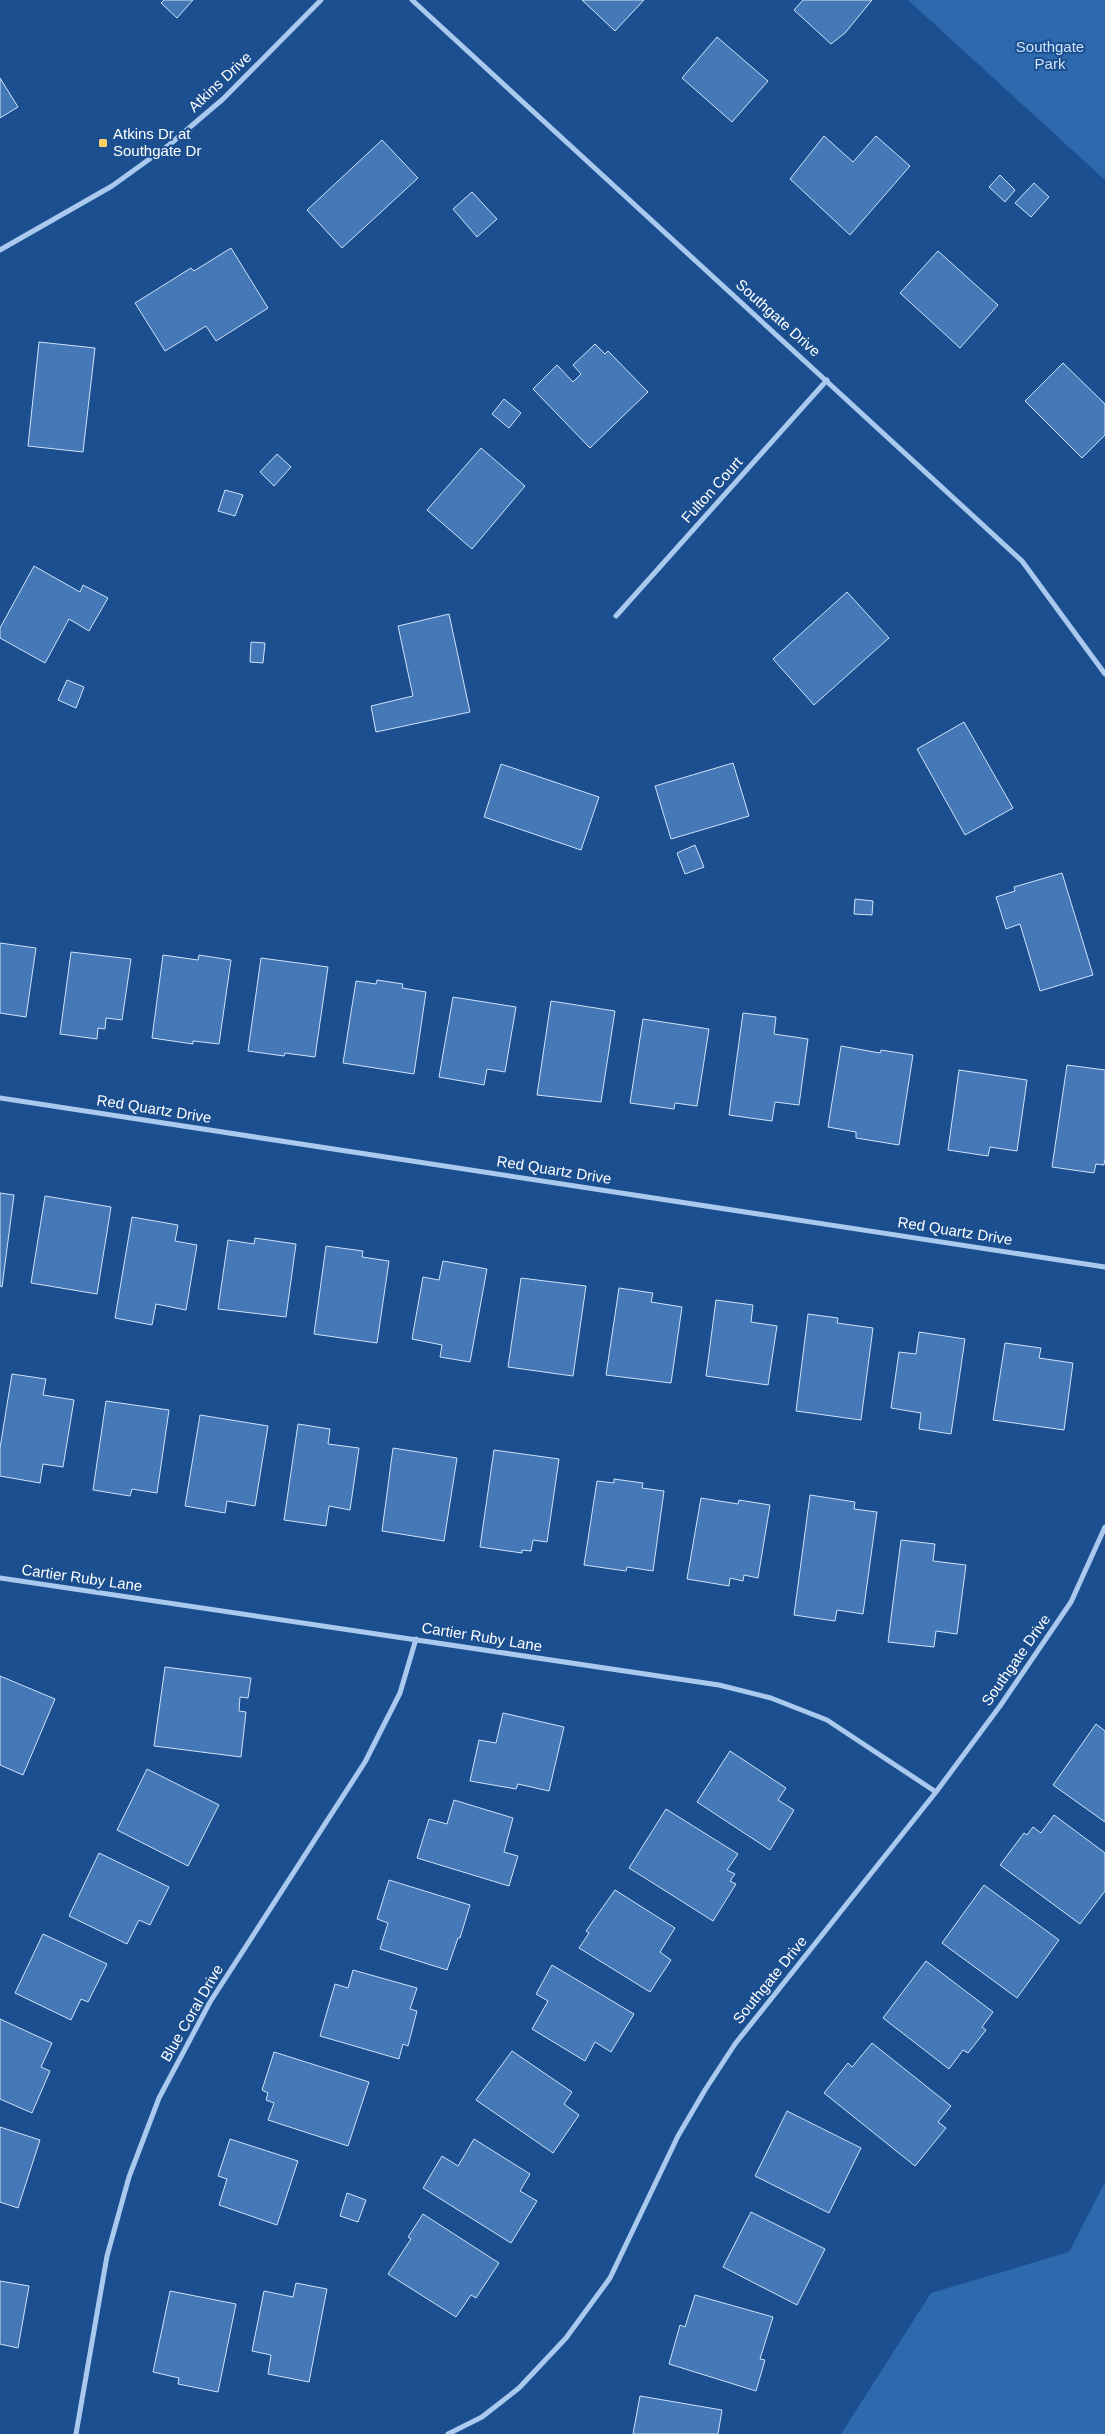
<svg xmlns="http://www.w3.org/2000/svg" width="1105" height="2434" font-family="Helvetica,sans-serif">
  <rect width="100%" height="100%" fill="#1b4f8f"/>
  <path fill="#2e69ad" d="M908,0H1105V180Z
    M1105,2182V2434H841L931,2293L1069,2252Z"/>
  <path fill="#4478b7" stroke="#cfe3fa" d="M164,0H193L177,18L161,3Z
    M582,0H644L615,31Z
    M803,0H872L845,33L831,44L794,10Z
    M717,37L768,81L732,122L682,78Z
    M0,78L18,107L0,118Z
    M824,136L853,162L876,136L910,166L850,235L790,179Z
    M382,140L418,178L342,248L307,210Z
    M1000,175L1015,190L1005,202L989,187Z
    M1034,183L1049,197L1031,217L1015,203Z
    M472,192L497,219L477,237L453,209Z
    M231,248L268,308L216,341L206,326L165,351L135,303L191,268L194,271Z
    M938,251L998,305L960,348L900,293Z
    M39,342L95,348L83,452L28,446Z
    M595,344L605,354L608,351L648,392L590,448L533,389L557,365L573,382L581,374L573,365Z
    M1063,363L1105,404V435L1082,458L1025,401Z
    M504,399L521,413L509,428L492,414Z
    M481,448L525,486L472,549L427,510Z
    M277,454L291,467L274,486L260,472Z
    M225,490L243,495L235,516L218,511Z
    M34,566L80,592L83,585L108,598L89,631L69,619L45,663L0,638V628Z
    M847,592L889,638L814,705L773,659Z
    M449,614L470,712L376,732L371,706L413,696L398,626Z
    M251,642L265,643L263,663L250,662Z
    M67,680L84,687L76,708L58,700Z
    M964,722L1013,808L965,835L917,749Z
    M733,763L749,816L671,839L655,786Z
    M501,764L599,797L581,850L484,817Z
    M695,845L704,867L685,874L677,853Z
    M1062,873L1093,975L1040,991L1020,924L1006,929L996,897L1015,891L1014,887Z
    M855,899L873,901L872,915L854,914Z
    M0,943L36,948L26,1017L0,1013Z
    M71,952L131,959L122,1020L106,1018L105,1029L98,1028L97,1039L60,1034Z
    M163,955L198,960L199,955L231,960L219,1044L193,1041V1044L152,1038Z
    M261,958L328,967L315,1057L285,1053L284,1056L248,1051Z
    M377,980L403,984L402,988L426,992L414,1074L343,1063L356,981L376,984Z
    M453,997L516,1007L505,1072L487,1069L484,1085L439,1077Z
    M551,1001L615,1011L601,1102L537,1095Z
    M743,1013L776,1017L774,1034L808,1039L799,1105L775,1102L772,1121L729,1115Z
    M643,1019L709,1029L697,1106L675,1103L674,1109L630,1103Z
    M841,1046L880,1053L881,1050L913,1055L899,1145L856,1138V1132L828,1127Z
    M1067,1065L1105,1070V1158L1104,1165L1096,1164L1094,1173L1052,1167Z
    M959,1070L1027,1080L1017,1151L990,1147L988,1156L948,1150Z
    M0,1193L14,1195L2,1287L0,1286Z
    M45,1196L111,1207L97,1294L31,1283Z
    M132,1217L178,1225L175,1241L197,1245L186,1310L156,1304L152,1325L115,1318Z
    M255,1238L296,1244L286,1317L218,1309L228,1240L254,1244Z
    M326,1246L363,1251L362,1257L389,1261L377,1343L314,1334Z
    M443,1261L487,1269L470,1362L440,1357L442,1345L412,1339L423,1277L439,1280Z
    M521,1278L586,1286L573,1376L508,1367Z
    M619,1288L653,1293L651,1302L682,1307L671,1383L606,1375Z
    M716,1300L753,1305L751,1322L777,1326L768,1385L706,1376Z
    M808,1314L838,1318L837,1323L873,1328L861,1420L796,1411Z
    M919,1332L965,1339L951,1434L919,1429L921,1413L891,1408L899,1352L916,1354Z
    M1005,1343L1041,1348L1039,1358L1073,1363L1064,1430L993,1420Z
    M12,1374L46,1379L43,1395L74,1400L63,1467L43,1464L40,1483L0,1476V1448Z
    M106,1401L169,1410L157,1493L132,1489L130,1496L93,1490Z
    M200,1415L268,1426L255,1506L227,1501L225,1513L185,1506Z
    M298,1424L330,1429L328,1444L359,1448L350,1510L329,1506L326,1526L284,1520Z
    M393,1448L457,1458L444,1541L382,1531Z
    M494,1450L559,1459L547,1542L533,1540L531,1551L522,1550V1553L480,1547Z
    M614,1479L643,1483L642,1488L664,1491L653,1571L627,1567L626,1571L584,1565L597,1481L614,1483Z
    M810,1495L855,1502L854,1509L877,1512L863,1614L837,1610L835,1621L794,1615Z
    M701,1498L738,1504L739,1500L770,1505L758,1578L744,1575L743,1581L730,1578L729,1586L687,1579Z
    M901,1540L935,1544L933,1561L966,1565L957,1634L936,1631L934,1647L888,1642Z
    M165,1667L251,1678L248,1698L240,1697L239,1711L246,1712L241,1757L154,1746Z
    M0,1676L55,1699L23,1775L0,1765Z
    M503,1713L564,1727L549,1791L518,1784L516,1789L470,1781L479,1740L496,1743Z
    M1096,1724L1105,1731V1822L1053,1785Z
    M730,1751L786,1788L778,1800L794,1810L770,1850L697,1802Z
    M147,1769L219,1805L188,1866L117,1830Z
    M454,1800L513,1818L504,1852L518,1856L509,1886L417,1858L429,1819L447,1824Z
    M666,1809L738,1854L727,1870L735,1874L730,1881L736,1884L713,1921L629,1868Z
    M1054,1815L1105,1853V1891L1080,1924L1000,1865L1024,1833L1027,1835L1033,1827L1041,1833Z
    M99,1853L169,1887L150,1925L139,1920L127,1944L69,1916Z
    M389,1880L470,1905L460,1938H458L447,1970L380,1949L388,1923L377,1919Z
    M984,1885L1059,1940L1017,1998L942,1943Z
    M615,1890L675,1928L660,1952L671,1960L650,1992L579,1948L589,1933L586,1931Z
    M43,1934L107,1964L88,2002L81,1999L71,2020L15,1993Z
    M926,1961L993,2012L982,2027L986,2030L968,2053L963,2050L949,2069L883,2018Z
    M552,1965L634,2014L611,2052L595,2042L585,2061L532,2029L548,2001L536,1994Z
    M353,1970L417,1988L410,2009L417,2011L408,2046L403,2044L399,2059L320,2036L335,1984L348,1988Z
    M0,2019L52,2043L41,2067L50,2071L32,2113L0,2099Z
    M872,2043L951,2106L938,2122L946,2128L915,2166L824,2093L848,2063L852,2067Z
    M512,2051L572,2092L564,2104L579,2115L553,2153L476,2100Z
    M274,2052L369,2082L348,2146L268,2120L274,2103L266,2100L268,2093L262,2090Z
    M787,2111L861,2148L829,2213L755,2176Z
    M0,2127L40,2140L18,2208L0,2202Z
    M230,2139L298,2161L277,2225L219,2205L227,2179L218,2176Z
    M474,2139L530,2174L520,2191L537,2201L511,2243L423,2188L442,2156L458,2166Z
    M347,2193L366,2200L358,2222L340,2216Z
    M751,2212L825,2249L797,2305L723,2267Z
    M423,2214L499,2263L476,2298L471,2295L456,2317L388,2274L411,2239L408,2237Z
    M0,2281L29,2286L18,2348L0,2344Z
    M296,2283L327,2289L309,2382L268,2374L271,2355L252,2351L264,2291L293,2297Z
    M170,2291L236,2304L218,2392L178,2384L179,2378L153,2372Z
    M695,2295L773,2317L760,2359L765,2360L756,2391L669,2364L680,2325L685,2327Z
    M640,2396L722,2410L718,2434H633Z"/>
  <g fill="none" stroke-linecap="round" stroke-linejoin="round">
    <path stroke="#a9c9ee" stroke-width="5" d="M412,0L1022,561L1105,674
      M0,250L112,186L169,145L223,99L321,0
      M616,616L827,380
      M0,1098L1105,1267
      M0,1578L719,1685L771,1698L827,1720L936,1792
      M76,2434L107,2256L129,2177L159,2098L210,2002L365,1762L400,1693L416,1639
      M448,2434L482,2417L519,2388L566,2338L610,2278L678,2136L705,2090L735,2044L936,1792L1000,1706L1071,1602L1105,1527"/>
  </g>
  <rect fill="#ffd166" stroke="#1b4f8f" stroke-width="2" x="98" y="138" width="10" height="10" rx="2.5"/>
  <g text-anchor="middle" stroke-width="4" stroke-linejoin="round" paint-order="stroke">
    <g font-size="15" fill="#cfe3fa" stroke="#1b4f8f">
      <text x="1050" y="52">Southgate<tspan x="1050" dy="17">Park</tspan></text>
    </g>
    <g font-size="15" fill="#fff" stroke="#1b4f8f">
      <text transform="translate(220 82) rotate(-43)" y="5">Atkins Drive</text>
      <text transform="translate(778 318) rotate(42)" y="5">Southgate Drive</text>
      <text transform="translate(712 490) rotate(-48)" y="5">Fulton Court</text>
      <text transform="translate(154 1109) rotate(9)" y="5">Red Quartz Drive</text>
      <text transform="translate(554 1170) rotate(9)" y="5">Red Quartz Drive</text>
      <text transform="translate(955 1231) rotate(9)" y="5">Red Quartz Drive</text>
      <text transform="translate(82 1578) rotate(8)" y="5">Cartier Ruby Lane</text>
      <text transform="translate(482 1637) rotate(9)" y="5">Cartier Ruby Lane</text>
      <text transform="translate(1016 1660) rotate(-55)" y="5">Southgate Drive</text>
      <text transform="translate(770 1980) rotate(-51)" y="5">Southgate Drive</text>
      <text transform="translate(192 2013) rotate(-60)" y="5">Blue Coral Drive</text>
    </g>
    <g font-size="15" fill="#fff" stroke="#1b4f8f" text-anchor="start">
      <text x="113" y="139">Atkins Dr at<tspan x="113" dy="17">Southgate Dr</tspan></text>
    </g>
  </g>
</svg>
